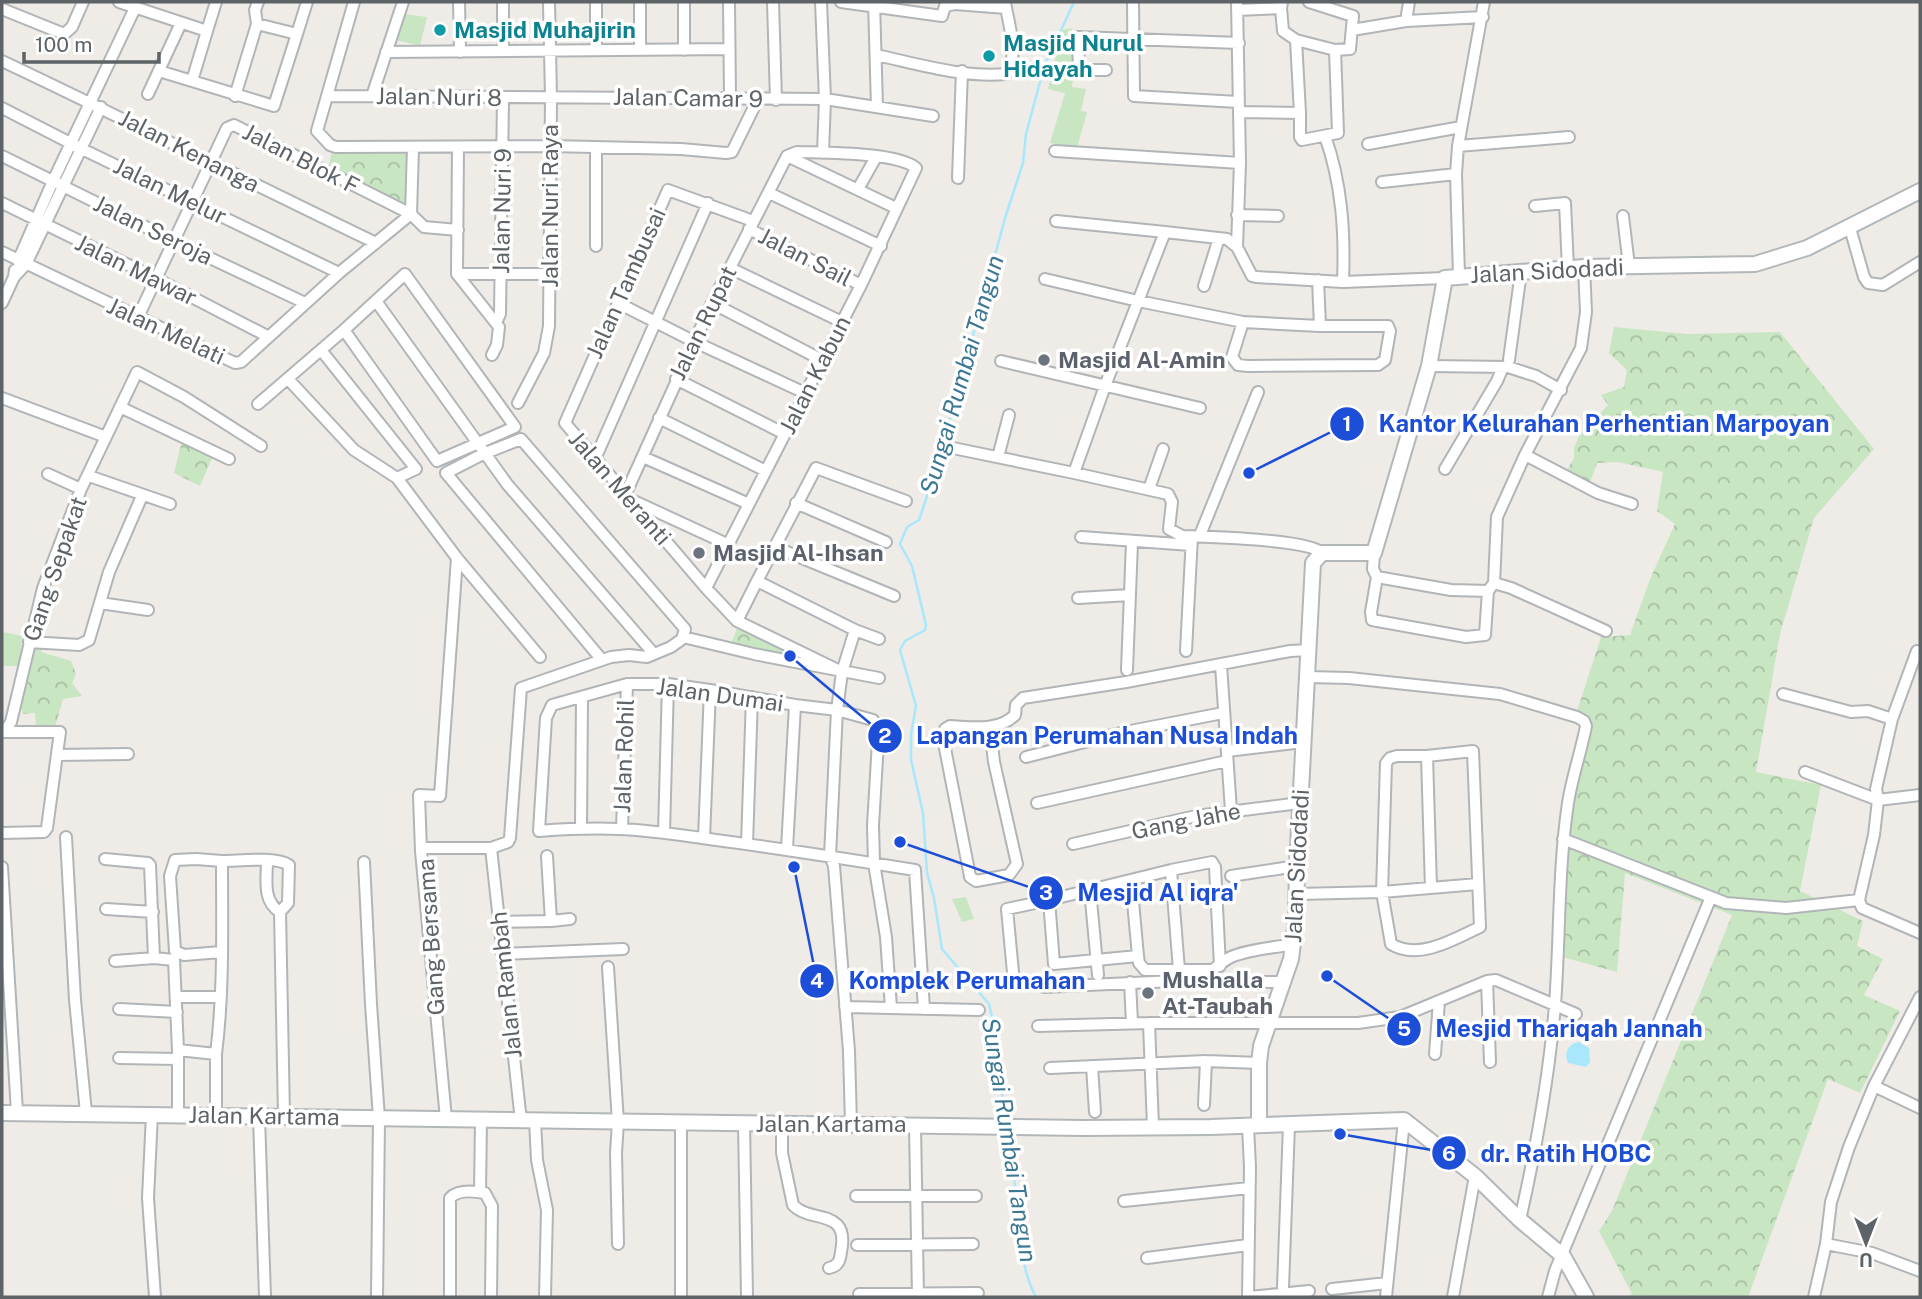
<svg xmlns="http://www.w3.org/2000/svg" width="1922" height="1299" font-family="'Public Sans',sans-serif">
  <defs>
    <pattern id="forest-crowns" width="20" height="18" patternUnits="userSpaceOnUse" patternTransform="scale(1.75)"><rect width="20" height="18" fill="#c9e6c3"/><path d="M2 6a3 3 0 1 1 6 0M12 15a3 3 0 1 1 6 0" fill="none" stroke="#a6bea2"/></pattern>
  </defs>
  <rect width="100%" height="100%" fill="#efebe6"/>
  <path fill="#c9e6c3" d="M404,14L427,17L420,46L396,40Z
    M1072,28L1075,58L1072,87L1086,89L1081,111L1087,112L1077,148L1050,143L1065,93L1048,89L1062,30Z
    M2,632L23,636L19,666H2Z
    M966,897L974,919L962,922L952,899Z"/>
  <path fill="url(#forest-crowns)" d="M332,148H408L409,207L329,167Z
    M1614,327L1687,334L1780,332L1874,449L1814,518L1780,634L1756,772L1821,785L1800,891L1863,921L1857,946L1883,959L1864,995L1900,1011L1860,1093L1828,1079L1748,1297H1627L1632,1294L1599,1231L1612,1211L1732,915L1625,873L1617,972L1559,956L1566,849L1580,764L1585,716L1577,711L1601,637L1630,635L1650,579L1675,524L1657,511L1663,472L1618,462L1597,463L1589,485L1566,472L1574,458V448L1579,436L1608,405L1601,395L1624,387L1627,370L1609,353Z
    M182,441L213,456L200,486L174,473Z
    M738,626L826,667L730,646Z
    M45,645L41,652L71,661L76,674L72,683L82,696L63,699L55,727H36L35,713L23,714L19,702L31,647Z"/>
  <path fill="#a9e7fc" d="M1579,1042L1589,1048L1590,1062L1586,1067L1568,1063C1564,1053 1567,1044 1579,1042Z"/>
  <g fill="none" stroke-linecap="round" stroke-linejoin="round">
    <path stroke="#a9e7fc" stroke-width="2.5" d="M1005,1123L997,1040L989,1004L942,949L934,898L927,873L923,813L911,760V734L916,706L900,650L905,641L925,630L926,625L912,566L900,544L907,527L919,520L936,470L1006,215L1023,163L1026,134L1044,67L1074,2
      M1007,1133C1011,1158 1015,1183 1018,1208C1021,1238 1021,1270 1036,1297"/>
    <defs>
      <path id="street" d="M119,2L207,31L216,2
        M354,2L317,131L330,145L336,147L550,146L681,149L726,153L732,152L758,99
        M459,2L460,52
        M503,2V51
        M684,2V50
        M729,2L730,97
        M773,2L776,100
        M821,2L825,99L823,153
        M841,2L942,16L945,6L955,4L1006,8
        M874,2L877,107
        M1133,2L1134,96L1238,102
        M1281,8L1283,31L1296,40
        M2,9L64,34L72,27L83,2
        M1237,10L1281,8L1282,2
        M1406,21L1409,2
        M257,24L297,34L307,2
        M1352,30L1406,21L1483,17
        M207,31L192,81L274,106L297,34
        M596,49V2
        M640,49V2
        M386,52L729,49
        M876,55C918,64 963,78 1006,74C1020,57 1008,22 1005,2
        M2,61C127,120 251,183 376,243
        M1106,70H1079L1078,37L1239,43
        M159,71L192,81
        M148,94L181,23
        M235,96L257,24L255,10L258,2
        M327,96L825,99L933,116
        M372,96L403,2
        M2,108L82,149L339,273
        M1239,112L1300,113L1296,40L1335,50L1350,49L1353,16L1309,2
        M1300,113V137L1302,140L1338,133L1335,50
        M1325,136C1342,184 1345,232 1343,282
        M1368,144L1461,127
        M1458,146L1569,137
        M458,147L457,274L499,327L497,345L492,355
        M596,148V246
        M1055,151L1240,163
        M2,156L174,241L305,303
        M787,156L896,208
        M958,178L962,71
        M1382,182L1456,174
        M858,189L876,157
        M769,193L881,246
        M2,203L157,279L269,337
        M1535,206L1565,203L1568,268
        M411,214L413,147
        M1237,215L1278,216
        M1623,216L1629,266
        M753,221L668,190L565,423L706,588L737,621L842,672
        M1056,221L1165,232
        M1850,228L1864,277L1868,283L1883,285L1920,262
        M749,229L861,285
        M1237,247L1240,163L1237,2
        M2,252L235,363L241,362L339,273L411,214
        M18,261L53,181L135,8
        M730,268L842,322
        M405,274L515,427L437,461L344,330Z
        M457,274H549
        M1459,276L1456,174L1458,146L1484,2
        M14,277L26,264L101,107
        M1045,279L1138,301L1243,322L1320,326H1388L1390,331L1385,360L1378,365L1248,366L1238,365L1232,357L1243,322
        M1318,280L1320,326
        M1204,286L1219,238
        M376,301L507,484L654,654
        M2,303L14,277L15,270
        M618,303L695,342L805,393
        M712,303L822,360
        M138,317L227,128L234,125L411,214L424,227L458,230
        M496,323L500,314L503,98
        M321,350L416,469L397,478
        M1509,360L1521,272
        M1001,361L1200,408
        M1429,366L1508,367L1536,376L1561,390
        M288,379L354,450L397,478L457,558L540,657
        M676,379L785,434
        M2,398L106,437
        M518,403L544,353L549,326L551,97L549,2
        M258,404L344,330
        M120,407L229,459
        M659,418L766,471
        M948,447L1074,473
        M1525,455L1598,493L1632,504
        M643,457L749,504
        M998,457L1009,415
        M595,459L708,203
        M1445,469L1497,381L1503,367
        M48,474L81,489
        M89,476L170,504
        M1149,489L1163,449
        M626,493L712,303L787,156
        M634,501L727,544
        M796,503L886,542
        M1200,535L1258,392
        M1081,537L1191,545
        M775,547L894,596
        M1322,553C1308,539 1206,537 1182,536L1169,529L1172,502L1168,494L1074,473L1105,386L1165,232L1227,239L1237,247L1252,276L1256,277L1343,282L1445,278
        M1374,553L1373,569L1377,577L1451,590L1488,591L1494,583L1511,588L1606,631
        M1377,577L1371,612L1372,620L1466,637L1485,635L1488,591
        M757,581L816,468L906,501
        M1494,583L1497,517L1525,455L1581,348L1586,312L1584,267
        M706,588L861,285L916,168C897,152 824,153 797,152L787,156
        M1078,598L1130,595
        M100,603L148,610
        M737,621L757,581L855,630L879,639
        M683,637L754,654L879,678
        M29,642L79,645L89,640L109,572L142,496
        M1186,651L1192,536
        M1221,665L1231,811
        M1127,670L1132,542
        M1308,677L1349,678L1500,694L1577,717L1584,721L1586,726C1581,752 1572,777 1568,803C1558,870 1560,938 1555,1005C1549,1078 1536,1149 1520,1220
        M1783,694L1851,712L1868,711L1892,719
        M990,728L994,762L1017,864L1009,875L976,881L970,877L969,871L943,738L945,729L950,726C972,727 998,732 1015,715L1016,705L1023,698L1126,682L1290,651L1310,650
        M2,732H60L47,828L44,832L2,833
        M4,732L11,722L43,588L81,489L137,372L184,397L261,446
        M1227,751L1303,742
        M1473,751L1480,927C1455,939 1418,961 1391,944L1382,892L1386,763L1390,758L1397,756H1427Z
        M57,755L128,754
        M1427,756L1431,888
        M1026,757L1120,733L1223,713
        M1805,772L1878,800L1876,789L1892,719L1917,651
        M1920,795L1878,800L1874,835L1859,900L1862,908L1920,933
        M1037,803L1227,761
        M581,829L582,697
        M622,829L627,684
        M664,833L668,684
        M66,837L75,1000L86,1113
        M704,838L710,690
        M1563,839L1726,903L1786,908L1859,900
        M747,844L752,697
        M1073,844L1196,816L1300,803
        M491,848L521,1121
        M787,849L795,705
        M421,851L419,795L440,796L457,558
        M105,859L148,863L150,865L154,958
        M267,860C267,879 262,901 280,912
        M222,861C239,861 276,856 289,865L288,903L280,912L284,1116
        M364,862L371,1004L379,1118L377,1297
        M2,867L17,1112
        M1171,870L1179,970
        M1231,876L1297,866
        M1131,880L1138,956
        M1090,890L1098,975
        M1297,894L1382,892L1478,884
        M106,909L153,912
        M551,921L570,919
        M499,922L551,921L547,856
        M502,954L623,949
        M115,961L154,958L174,960L178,1050V1116
        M1220,966L1215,867L1212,862L1171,870L1049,900L1054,964L1138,956L1139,963L1145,970H1212C1219,966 1224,960 1231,957C1249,949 1274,948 1293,944
        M608,967L618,1122L616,1153L618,1244
        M1487,981L1490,1062
        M1130,982L1132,1023
        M1014,983L1007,909L1049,900
        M1044,987L1176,981L1282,982
        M176,997H220
        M845,1007L979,1010
        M891,1008L886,937L874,863L873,825L878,742L877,726L873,720L837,710L795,705L710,690L668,684H627L552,705L546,718L539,831C566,829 593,828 619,829C649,830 680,835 709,839C778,848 847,859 915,870L924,1009
        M119,1009L177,1012
        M1149,1023L1153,1127
        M1038,1026L1149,1023H1358L1400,1017L1487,981L1496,980L1576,1014
        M178,1050L216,1054C224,991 222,925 222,861L196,859L175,860L170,876L175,951L184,955L221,952
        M1435,1054L1439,1001
        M119,1058L178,1059
        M1092,1066L1095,1112
        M1050,1068L1206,1061L1259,1063
        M1874,1086L1920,1108
        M1204,1105L1206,1061
        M152,1114L148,1198L155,1297
        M216,1117V1054
        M259,1117L265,1297
        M446,1119L421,851L425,848H491L508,842L510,838L521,688L611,657L629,655L647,657L671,647L682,639L685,629L521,439L483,454L446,473L602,660
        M535,1120L537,1160L547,1210L545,1297
        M681,1123V1297
        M744,1123L747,1297
        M782,1124V1153L793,1205C811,1224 850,1207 841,1252C840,1261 838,1266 829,1268
        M851,1124L849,1051L834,866L830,856L837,710L842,672L855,630
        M915,1125L918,1297
        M480,1192L481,1119
        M856,1196H976
        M1124,1201L1249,1188
        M1826,1244L1872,1253L1920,1271
        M857,1245L973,1244
        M1147,1258L1248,1245
        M1283,1287L1289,1125
        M1332,1289L1387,1283
        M859,1294L978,1293
        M450,1297V1198C458,1189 474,1191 485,1193L492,1206L491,1297
        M1248,1297L1250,1167L1248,1126
        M1249,1297L1309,1291
        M1386,1297L1404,1120
        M1453,1297L1475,1176
        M1548,1297L1555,1271L1711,897
        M1814,1297L1826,1244L1831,1202L1849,1147L1874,1086L1920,997"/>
      <path id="secondary" d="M2,1113L1082,1128L1211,1127L1404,1120L1475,1176L1520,1220L1563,1256L1586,1297
        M1259,1125V1063L1261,1046L1291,959L1296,919L1297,866L1313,563L1322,553H1374L1429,366L1445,278L1584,267L1755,264L1807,248L1920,191"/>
    </defs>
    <use href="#street" stroke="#b1b5b8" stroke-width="14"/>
    <use href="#secondary" stroke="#b2b7ba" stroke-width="18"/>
    <use href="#street" stroke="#fff" stroke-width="10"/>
    <use href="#secondary" stroke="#fff" stroke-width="14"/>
  </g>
  <g fill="#0f9aa8" stroke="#fff" stroke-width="2.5">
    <circle cx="440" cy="30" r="7"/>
    <circle cx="989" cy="56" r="7"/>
  </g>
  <g fill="#6b7280" stroke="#fff" stroke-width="2.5">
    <circle cx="1044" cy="360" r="7"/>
    <circle cx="699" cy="553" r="7"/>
    <circle cx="1148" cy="993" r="7"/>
  </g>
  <g text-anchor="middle" stroke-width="7" stroke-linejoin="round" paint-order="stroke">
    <g font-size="23" font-weight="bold" fill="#0d838f" stroke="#fff" text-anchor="start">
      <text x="454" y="38">Masjid Muhajirin</text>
      <text x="1003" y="51">Masjid Nurul<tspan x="1003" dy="26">Hidayah</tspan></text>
    </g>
    <g font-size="23" fill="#5d6366" stroke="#fff">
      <text transform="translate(439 97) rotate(1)" y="8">Jalan Nuri 8</text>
      <text transform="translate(688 98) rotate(1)" y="8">Jalan Camar 9</text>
      <text transform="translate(189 151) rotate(27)" y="8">Jalan Kenanga</text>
      <text transform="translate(301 159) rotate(27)" y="8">Jalan Blok F</text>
      <text transform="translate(170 191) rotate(26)" y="8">Jalan Melur</text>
      <text transform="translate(550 206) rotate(-90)" y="8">Jalan Nuri Raya</text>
      <text transform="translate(502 211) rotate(-89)" y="8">Jalan Nuri 9</text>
      <text transform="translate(153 230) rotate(26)" y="8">Jalan Seroja</text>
      <text transform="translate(805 257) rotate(27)" y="8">Jalan Sail</text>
      <text transform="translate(136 270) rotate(26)" y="8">Jalan Mawar</text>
      <text transform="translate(1547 271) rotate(-3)" y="8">Jalan Sidodadi</text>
      <text transform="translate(626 283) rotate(-66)" y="8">Jalan Tambusai</text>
      <text transform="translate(703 323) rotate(-64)" y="8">Jalan Rupat</text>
      <text transform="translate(166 331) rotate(25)" y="8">Jalan Melati</text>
      <text transform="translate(815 375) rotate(-63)" y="8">Jalan Kabun</text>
      <text transform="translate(620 488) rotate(49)" y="8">Jalan Meranti</text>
      <text transform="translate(55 569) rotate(-71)" y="8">Gang Sepakat</text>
      <text transform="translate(720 695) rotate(8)" y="8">Jalan Dumai</text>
      <text transform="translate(624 756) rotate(-88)" y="8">Jalan Rohil</text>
      <text transform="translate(1186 821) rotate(-11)" y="8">Gang Jahe</text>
      <text transform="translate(1297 866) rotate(-87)" y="8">Jalan Sidodadi</text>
      <text transform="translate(431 937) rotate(-94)" y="8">Gang Bersama</text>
      <text transform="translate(506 985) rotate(-96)" y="8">Jalan Rambah</text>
      <text transform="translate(264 1116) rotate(1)" y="8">Jalan Kartama</text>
      <text x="831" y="1132">Jalan Kartama</text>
    </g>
    <g font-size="23" font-weight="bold" fill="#5b616d" stroke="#fff" text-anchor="start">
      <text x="1058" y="368">Masjid Al-Amin</text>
      <text x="713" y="561">Masjid Al-Ihsan</text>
      <text x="1162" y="988">Mushalla<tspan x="1162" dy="26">At-Taubah</tspan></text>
    </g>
    <g font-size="24" font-style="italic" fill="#3c7794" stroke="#fff">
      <text transform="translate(962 375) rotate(-74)" y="8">Sungai Rumbai Tangun</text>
      <text transform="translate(1009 1140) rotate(81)" y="8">Sungai Rumbai Tangun</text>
    </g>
  </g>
  <path fill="none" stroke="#1d4ed8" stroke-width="2.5" d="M1249 473L1347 424M790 656L885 736M900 842L1046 893M794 867L817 981M1327 976L1404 1029M1340 1134L1449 1153"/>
  <g fill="#1d4ed8" stroke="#fff" stroke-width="2.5">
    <circle cx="1249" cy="473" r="7"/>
    <circle cx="790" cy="656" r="7"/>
    <circle cx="900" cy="842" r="7"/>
    <circle cx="794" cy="867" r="7"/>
    <circle cx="1327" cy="976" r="7"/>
    <circle cx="1340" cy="1134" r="7"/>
    <circle cx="1347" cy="424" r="18"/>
    <circle cx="885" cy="736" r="18"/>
    <circle cx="1046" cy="893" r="18"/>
    <circle cx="817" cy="981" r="18"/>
    <circle cx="1404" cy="1029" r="18"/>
    <circle cx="1449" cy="1153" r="18"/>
  </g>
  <g font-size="21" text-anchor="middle" font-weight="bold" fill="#fff">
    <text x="1347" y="431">1</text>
    <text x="885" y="743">2</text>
    <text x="1046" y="900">3</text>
    <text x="817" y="988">4</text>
    <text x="1404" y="1036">5</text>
    <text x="1449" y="1161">6</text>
  </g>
  <g font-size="24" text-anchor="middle" font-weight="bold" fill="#1d4ed8" stroke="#fff" stroke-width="7" stroke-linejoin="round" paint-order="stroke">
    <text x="1604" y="432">Kantor Kelurahan Perhentian Marpoyan</text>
    <text x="1107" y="744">Lapangan Perumahan Nusa Indah</text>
    <text x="1158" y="901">Mesjid Al iqra'</text>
    <text x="967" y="989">Komplek Perumahan</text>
    <text x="1569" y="1037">Mesjid Thariqah Jannah</text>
    <text x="1566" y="1162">dr. Ratih HOBC</text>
  </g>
  <rect width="1922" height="1299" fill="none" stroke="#5d6366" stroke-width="7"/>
  <g transform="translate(1866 1243) rotate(180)" stroke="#ffffff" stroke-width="5" paint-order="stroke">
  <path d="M0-5L12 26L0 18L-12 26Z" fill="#5d6366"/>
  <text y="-10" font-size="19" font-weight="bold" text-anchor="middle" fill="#5d6366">U</text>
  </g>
  <path d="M24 52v10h135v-10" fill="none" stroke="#5d6366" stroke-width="3.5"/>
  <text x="35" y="52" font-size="21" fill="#5d6366" stroke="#ffffff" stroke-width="5" paint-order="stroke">100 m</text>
</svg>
